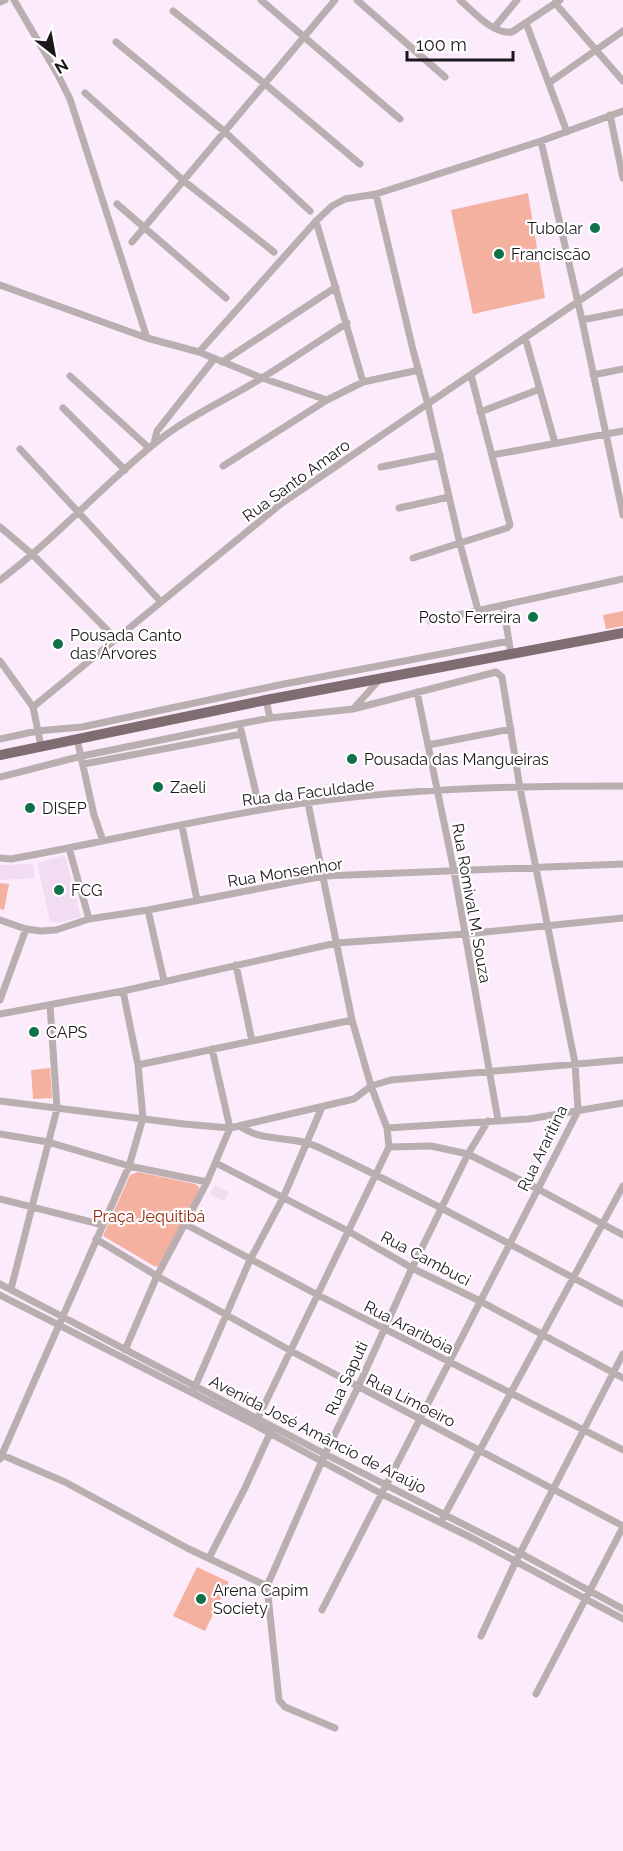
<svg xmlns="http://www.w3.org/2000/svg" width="623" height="1851" font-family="Raleway,sans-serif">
  <rect width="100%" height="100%" fill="#fcebfb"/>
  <path fill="#f2dcf2" d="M65,855L81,917L57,923L50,921L37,863Z
    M33,864L35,878L0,880V865Z
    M215,1185L229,1192L224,1201L210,1194Z"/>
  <path fill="#f5b1a0" d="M528,193L545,298L473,314L451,210Z
    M623,611V626L606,629L603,615Z
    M0,883L9,884L4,910L0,909Z
    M50,1068L52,1098L33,1099L31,1070Z
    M138,1172L195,1184L199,1187V1190L160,1267L154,1266L103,1236L130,1175Z
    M197,1567L229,1582L205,1631L173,1616Z"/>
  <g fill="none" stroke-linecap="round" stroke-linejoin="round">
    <path stroke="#b9afb1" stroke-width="7" d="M14,0L58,75L70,99L147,338
      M261,0L400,119
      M357,0L445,77
      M460,0C473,11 493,35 512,32L560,0
      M0,2L5,0
      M555,3L623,81
      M173,11L265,84L360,164
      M526,23L567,132
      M494,28L517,0
      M116,42L225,132L310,211
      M549,83L623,31
      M85,93L184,181L274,252
      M610,115L623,178
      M541,141L582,320L623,515
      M376,194L413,350L428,405L460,544L478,610
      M117,204L226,298
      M316,221L363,382
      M132,242L335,0
      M0,285L147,338L199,352L262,378L327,400
      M582,320L623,312
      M525,337L555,443
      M199,352L316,221L332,206L345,199L376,194L541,141L623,111
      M222,362L336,287
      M593,375L623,369
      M70,376L149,448
      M63,408L125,470
      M480,412L540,389
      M154,443L157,431L214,359
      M20,449L161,602
      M492,455L623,431
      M223,466L327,400L363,382L419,370
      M381,467L440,455
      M399,508L449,497
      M0,527L33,555L116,639
      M413,558L507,528L510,525L471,375
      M0,580C55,539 100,488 154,444C187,417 226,400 262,378C291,360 319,341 347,323
      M503,605L511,654
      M430,621L623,579
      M0,661L33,707
      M417,692L454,871L498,1120
      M266,700L270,718
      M354,708L380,679
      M241,730L260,810
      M0,739L37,731L82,727L279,685L509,641
      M77,739L94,815L103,841
      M428,745L511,729
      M41,746L33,707L282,503L623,271
      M84,764L242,734
      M0,777L82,756L239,724L270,718L353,709L496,672L502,677L520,788L575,1063L578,1111L322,1610
      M308,803L352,1020L371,1086L387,1128L389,1147
      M182,826L197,900
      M69,848L89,919
      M0,858L11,859C94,844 177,824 260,810C380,789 502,786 623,786
      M148,910L164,981
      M0,920L26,929L41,931L56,930L89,919L148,910L324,876L623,864
      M236,965L252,1041
      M0,1000L26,929
      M0,1014L123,991L336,943L466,934L623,918
      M138,1065L352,1020
      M0,1101L184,1124L230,1128L354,1099L371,1086L391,1080L623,1060
      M240,1126C262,1143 294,1135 318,1147C422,1196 522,1251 623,1304
      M387,1128L529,1119L623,1103
      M0,1134L48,1142L129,1166L207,1182
      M389,1147L431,1146L468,1154L538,1189L623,1235
      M216,1163L348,1231L412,1268L480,1301L623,1378
      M0,1199L103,1225
      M185,1224L316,1294L623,1450
      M96,1239L157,1276L291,1351L623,1526
      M0,1284L325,1454L520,1553L623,1609
      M11,1289L57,1109L50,1005
      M0,1295L255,1425L382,1494L474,1539L623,1619
      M125,1350L157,1276L207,1182L230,1128L212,1049
      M194,1389L250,1260L283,1198L322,1107
      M257,1420L389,1147
      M2,1455L65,1482L187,1548L267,1586
      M0,1459L129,1166L143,1118L138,1065L123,991
      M443,1518L623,1186
      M209,1558L245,1488L271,1431
      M481,1636L516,1561L623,1354
      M536,1694L623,1527
      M335,1728L285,1707L279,1700L267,1586L325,1454L358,1387L412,1268L468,1154L488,1121"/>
    <path stroke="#806d72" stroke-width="10" d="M0,755L266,700L623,633"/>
  </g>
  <g fill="#0f7147" stroke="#fff" stroke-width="2">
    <circle cx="595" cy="228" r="6"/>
    <circle cx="499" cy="254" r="6"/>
    <circle cx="533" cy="617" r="6"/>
    <circle cx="58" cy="644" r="6"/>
    <circle cx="352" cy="759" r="6"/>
    <circle cx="158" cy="787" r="6"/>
    <circle cx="30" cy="808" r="6"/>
    <circle cx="59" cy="890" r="6"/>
    <circle cx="34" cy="1032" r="6"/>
    <circle cx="201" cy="1599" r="6"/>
  </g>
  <g text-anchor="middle" stroke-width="4.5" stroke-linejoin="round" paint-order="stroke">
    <g font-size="16" fill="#1c171c" stroke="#fff" text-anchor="start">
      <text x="583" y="234" text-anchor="end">Tubolar</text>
      <text x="511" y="260">Franciscão</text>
      <text x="521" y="623" text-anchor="end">Posto Ferreira</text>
      <text x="70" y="641">Pousada Canto<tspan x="70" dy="18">das Árvores</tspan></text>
      <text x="364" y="765">Pousada das Mangueiras</text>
      <text x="170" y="793">Zaeli</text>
      <text x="42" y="814">DISEP</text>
      <text x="71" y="896">FCG</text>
      <text x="46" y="1038">CAPS</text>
      <text x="213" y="1596">Arena Capim<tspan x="213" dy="18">Society</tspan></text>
    </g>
    <g font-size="16" fill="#1c171c" stroke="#fff">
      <text transform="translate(296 480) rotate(-36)" y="6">Rua Santo Amaro</text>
      <text transform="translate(308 792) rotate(-7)" y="6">Rua da Faculdade</text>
      <text transform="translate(285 872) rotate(-9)" y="6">Rua Monsenhor</text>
      <text transform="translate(472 903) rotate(80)" y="6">Rua Romival M. Souza</text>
      <text transform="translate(542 1148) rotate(-64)" y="6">Rua Araritina</text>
      <text transform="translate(426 1258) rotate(28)" y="6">Rua Cambuci</text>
      <text transform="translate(409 1327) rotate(27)" y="6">Rua Araribóia</text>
      <text transform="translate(346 1378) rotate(-65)" y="6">Rua Saputi</text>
      <text transform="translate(411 1400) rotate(27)" y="6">Rua Limoeiro</text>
      <text transform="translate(318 1434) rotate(27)" y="6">Avenida José Amâncio de Araújo</text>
    </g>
    <g font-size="16" fill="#922509" stroke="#fff">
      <text x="149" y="1222">Praça Jequitibá</text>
    </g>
  </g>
  <g transform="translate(54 54) rotate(149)" stroke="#ffffff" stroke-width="4.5" paint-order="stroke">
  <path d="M0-4.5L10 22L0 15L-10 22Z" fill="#1c171c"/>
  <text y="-9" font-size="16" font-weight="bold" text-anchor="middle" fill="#1c171c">N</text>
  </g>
  <path d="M407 51v9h106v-9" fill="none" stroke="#1c171c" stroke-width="3"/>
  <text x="416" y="51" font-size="18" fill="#1c171c" stroke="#ffffff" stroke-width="4.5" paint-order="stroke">100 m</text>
</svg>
